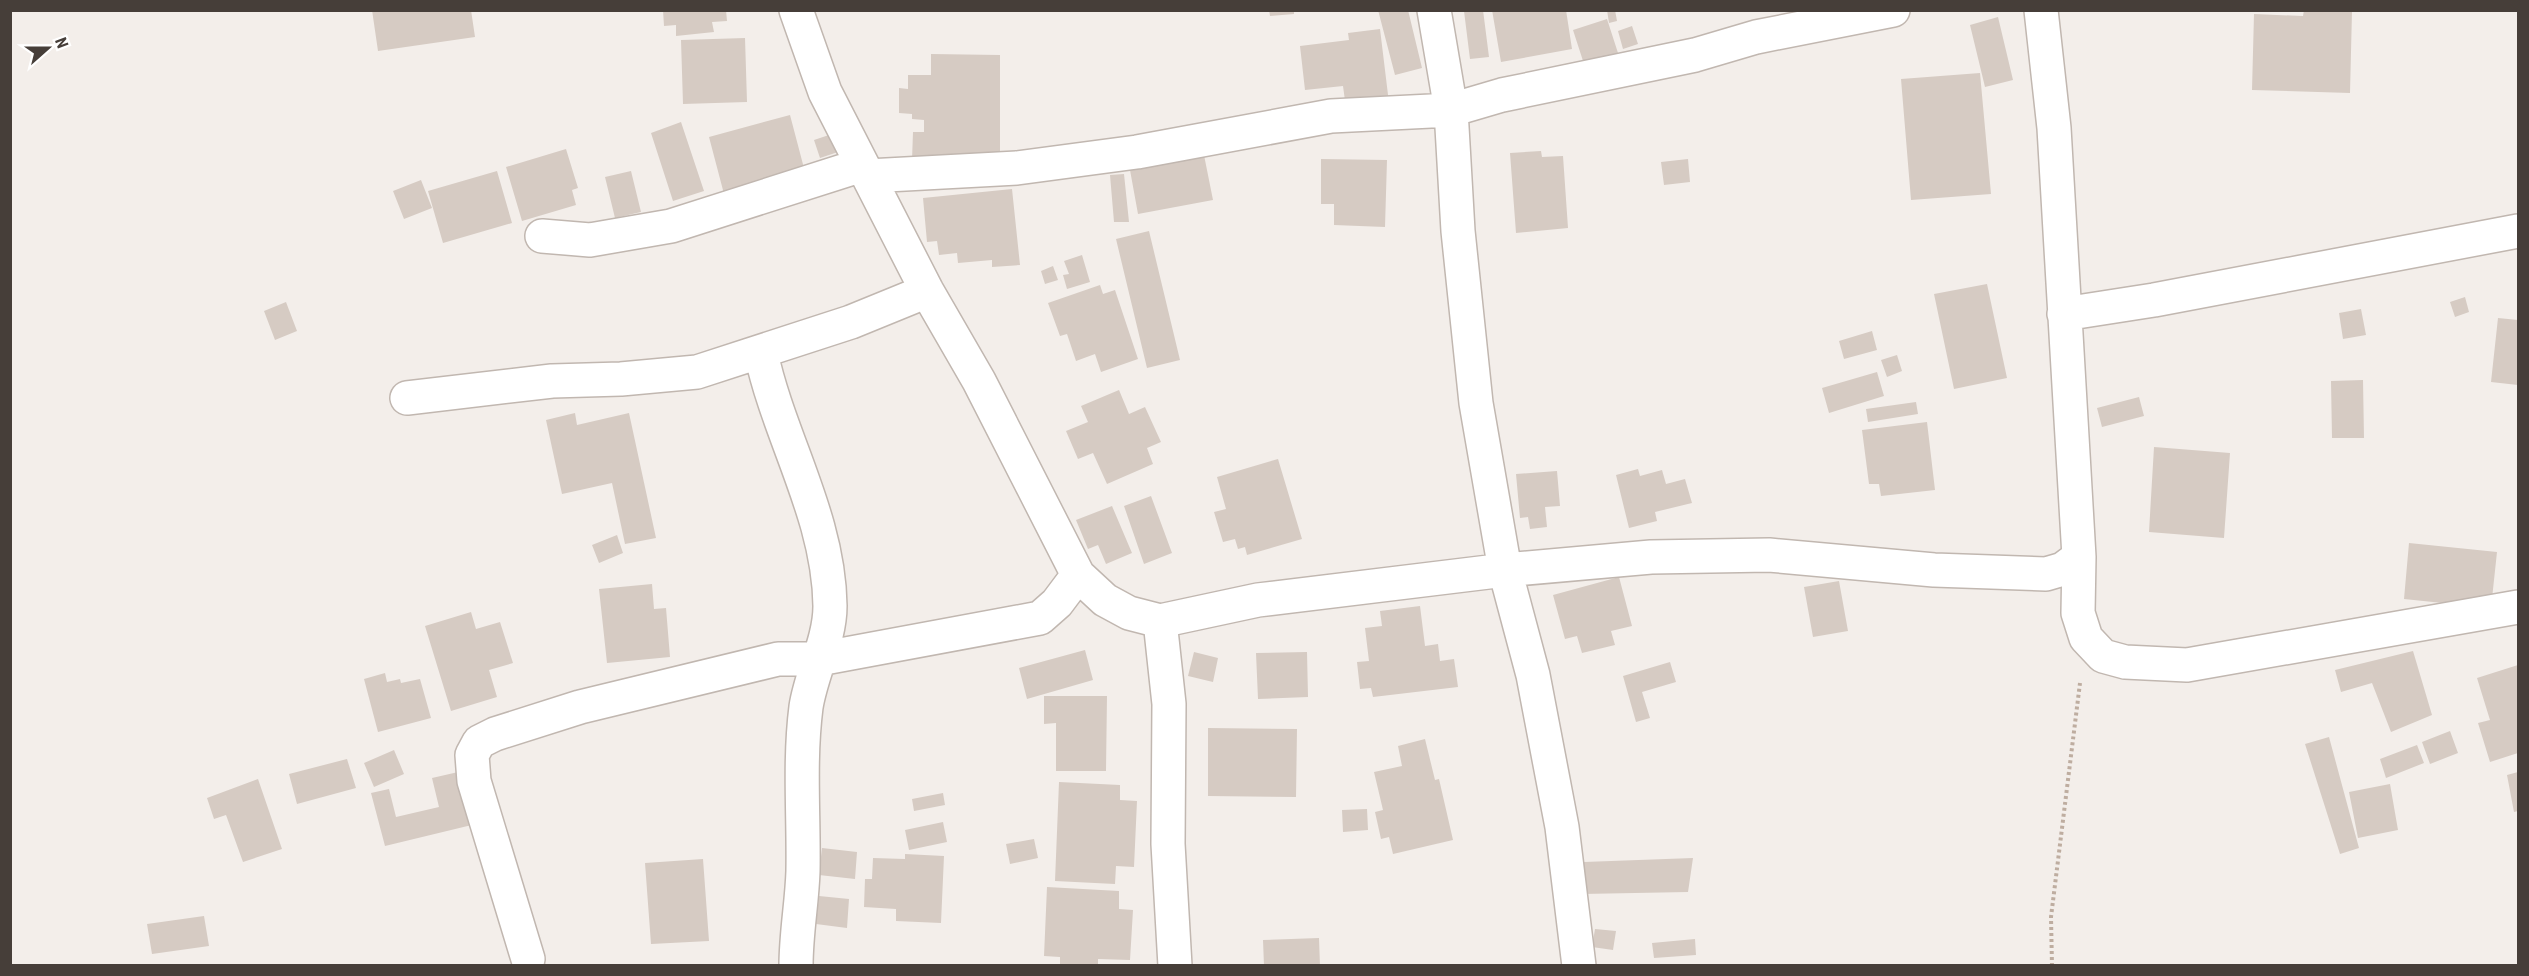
<svg xmlns="http://www.w3.org/2000/svg" width="2529" height="976" font-family="'Roboto Condensed',sans-serif">
  <rect width="100%" height="100%" fill="#f3eeea"/>
  <path fill="#d6cbc3" d="M372,10H471L475,37L378,51Z
    M663,10H726L727,21L712,22L714,32L676,36V25L664,26Z
    M1269,10H1294V14L1270,16Z
    M1378,10H1408L1422,68L1395,75Z
    M1483,10L1489,57L1470,59L1464,11Z
    M1492,10H1566L1572,49L1501,62Z
    M1607,10H1615L1617,21L1609,23Z
    M2304,10L2352,11L2350,93L2252,90L2254,14L2303,16Z
    M1998,17L2013,80L1985,87L1970,25Z
    M1607,19L1618,53L1584,64L1573,30Z
    M1632,26L1638,44L1623,49L1618,31Z
    M1380,29L1389,103L1346,108L1343,86L1305,90L1300,46L1349,40L1348,33Z
    M745,38L747,102L683,104L681,40Z
    M931,54L1000,55V161L912,160L913,132H924V120L912,119V114L899,113V88L908,89V75H931Z
    M1980,73L1991,194L1911,200L1901,79Z
    M790,115L805,172L724,194L709,137Z
    M681,122L704,191L673,201L651,133Z
    M832,134L838,152L820,158L814,140Z
    M566,149L578,188L572,190L576,205L522,221L506,167Z
    M1541,151L1542,157L1563,156L1568,228L1516,233L1510,153Z
    M1204,155L1213,200L1138,214L1130,170Z
    M1321,159L1387,160L1385,227L1334,225V204H1321Z
    M1688,159L1690,182L1664,185L1661,162Z
    M497,171L512,223L443,243L428,191Z
    M631,171L641,212L615,218L605,177Z
    M1124,174L1129,222H1114L1110,175Z
    M421,180L432,208L404,219L393,191Z
    M1012,189L1020,265L992,267V260L958,263L957,253L939,255L937,241L927,242L923,198Z
    M1149,231L1180,360L1147,368L1116,239Z
    M1082,255L1090,282L1067,289L1063,275L1069,274L1064,261Z
    M1053,266L1058,280L1045,284L1041,271Z
    M1987,284L2007,378L1954,389L1934,294Z
    M1100,285L1103,294L1115,290L1138,359L1101,372L1095,354L1076,361L1067,334L1060,336L1048,303Z
    M2465,297L2469,312L2455,317L2450,302Z
    M286,302L297,331L275,340L264,311Z
    M2361,309L2366,335L2343,339L2339,313Z
    M2498,318L2518,320V385L2491,382Z
    M1872,331L1877,350L1844,359L1839,341Z
    M1897,355L1902,371L1887,377L1881,360Z
    M1877,372L1884,396L1829,413L1822,388Z
    M2363,380L2364,438H2332L2331,381Z
    M1119,390L1129,414L1145,407L1161,442L1147,448L1153,464L1107,484L1093,453L1078,459L1066,431L1088,422L1081,406Z
    M2139,397L2144,416L2102,427L2097,408Z
    M1916,402L1918,414L1868,422L1866,409Z
    M575,413L577,425L629,413L656,538L625,544L612,483L562,494L546,420Z
    M1927,422L1935,490L1881,496L1879,484H1869L1862,430Z
    M2154,447L2230,453L2224,538L2149,532Z
    M1278,459L1302,539L1247,555L1245,547L1238,549L1235,539L1223,542L1214,512L1226,509L1217,477Z
    M1638,469L1640,476L1662,470L1666,484L1685,479L1692,503L1655,512L1657,521L1629,528L1616,475Z
    M1557,471L1560,506L1545,507L1547,527L1530,529L1528,517L1520,518L1516,474Z
    M1151,496L1172,553L1144,564L1124,506Z
    M1112,506L1132,553L1106,564L1098,545L1088,549L1076,520Z
    M617,535L623,553L599,563L592,545Z
    M2409,543L2497,552L2491,608L2404,599Z
    M1619,577L1632,626L1611,631L1615,645L1582,653L1577,636L1565,639L1553,595Z
    M1839,581L1848,631L1813,637L1804,587Z
    M652,584L654,609L666,608L670,657L607,663L599,589Z
    M1420,606L1425,646L1438,644L1440,661L1454,659L1458,687L1373,697L1371,688L1360,689L1357,662L1369,661L1365,628L1382,626L1380,611Z
    M471,612L476,629L500,622L513,663L489,670L497,697L451,711L425,626Z
    M1085,650L1093,680L1027,699L1019,668Z
    M2413,651L2432,715L2391,732L2372,683L2341,692L2335,670Z
    M1194,652L1218,658L1213,682L1188,676Z
    M1307,652L1308,697L1258,699L1256,653Z
    M1670,662L1676,682L1642,692L1650,718L1636,722L1623,676Z
    M2518,665V753L2490,762L2478,723L2490,720L2477,678Z
    M385,673L387,682L400,679L401,683L420,679L431,718L378,732L364,679Z
    M1044,696H1107L1106,771H1056V723L1044,724Z
    M1208,728L1297,729L1296,797L1208,796Z
    M2450,731L2458,753L2430,764L2422,742Z
    M2329,737L2359,848L2340,854L2305,744Z
    M1425,739L1435,780L1439,779L1453,840L1393,854L1389,837L1381,839L1375,812L1383,810L1374,772L1402,766L1398,746Z
    M2417,745L2424,763L2386,778L2380,759Z
    M394,750L404,774L374,787L364,763Z
    M347,759L356,788L297,804L289,774Z
    M467,770L480,823L385,846L371,793L389,789L396,817L439,807L432,778Z
    M2518,772V811L2514,812L2507,775Z
    M258,779L282,849L243,862L226,815L214,819L207,798Z
    M1059,782L1120,785V800L1137,801L1134,867L1116,866L1115,884L1055,881Z
    M2390,784L2398,830L2358,838L2349,792Z
    M943,793L945,805L914,811L912,799Z
    M1367,809L1368,830L1343,832L1342,810Z
    M943,822L947,842L909,850L905,830Z
    M1034,839L1038,858L1010,864L1006,844Z
    M822,848L857,852L855,879L819,875Z
    M905,854L944,856L941,923L896,921V909L864,907L865,879H872L873,858L905,859Z
    M1693,858L1688,892L1582,894L1584,862Z
    M703,859L709,941L651,944L645,863Z
    M1047,887L1119,891V909L1133,910L1130,960L1098,959V966H1060V957L1044,956Z
    M819,896L849,899L847,928L816,924Z
    M204,916L209,946L152,954L147,924Z
    M1595,929L1616,931L1613,950L1592,947Z
    M1319,938L1320,966H1264L1263,940Z
    M1695,939L1696,955L1654,958L1652,943Z"/>
  <g fill="none" stroke-linecap="round" stroke-linejoin="round">
    <defs>
      <path id="minor" d="M796,10L825,92L927,291L979,381L1078,575L1105,600L1129,613L1160,621L1258,600L1505,570L1651,557L1769,555L1934,570L2046,574L2063,569L2079,557
        M1434,10L1451,110L1458,231L1476,403L1505,570L1533,675L1562,827L1579,966
        M2041,10L2054,128L2079,557L2078,613L2086,638L2103,656L2125,662L2187,665L2518,607
        M868,176L1017,168L1137,152L1331,116L1451,110L1502,95L1695,55L1756,37L1893,10
        M542,236L590,240L671,226L862,165
        M2064,314L2154,300L2518,231
        M761,353C779,438 829,516 830,606C830,640 811,674 806,707C799,762 804,816 803,871C802,903 796,933 796,966
        M407,398L552,381L621,379L697,372L851,322L927,291
        M1160,621L1169,704L1168,844L1175,966
        M528,959L474,781L472,755L479,742L495,734L580,707L778,659H819L1040,618L1057,603L1078,575"/>
    </defs>
    <use href="#minor" stroke="#c1b7b0" stroke-width="36"/>
    <path stroke="#beada0" stroke-width="4" stroke-dasharray="3 3" stroke-linecap="butt" d="M2052,966L2051,917L2080,683"/>
    <use href="#minor" stroke="#fff" stroke-width="33"/>
  </g>
  <rect width="2529" height="976" fill="none" stroke="#463e39" stroke-width="24"/>
  <g transform="translate(48 48) rotate(69)" stroke="#ffffff" stroke-width="4.5" paint-order="stroke">
  <path d="M0-4.5L10 22L0 15L-10 22Z" fill="#463e39"/>
  <text y="-9" font-size="16" font-weight="bold" text-anchor="middle" fill="#463e39">N</text>
  </g>
</svg>
